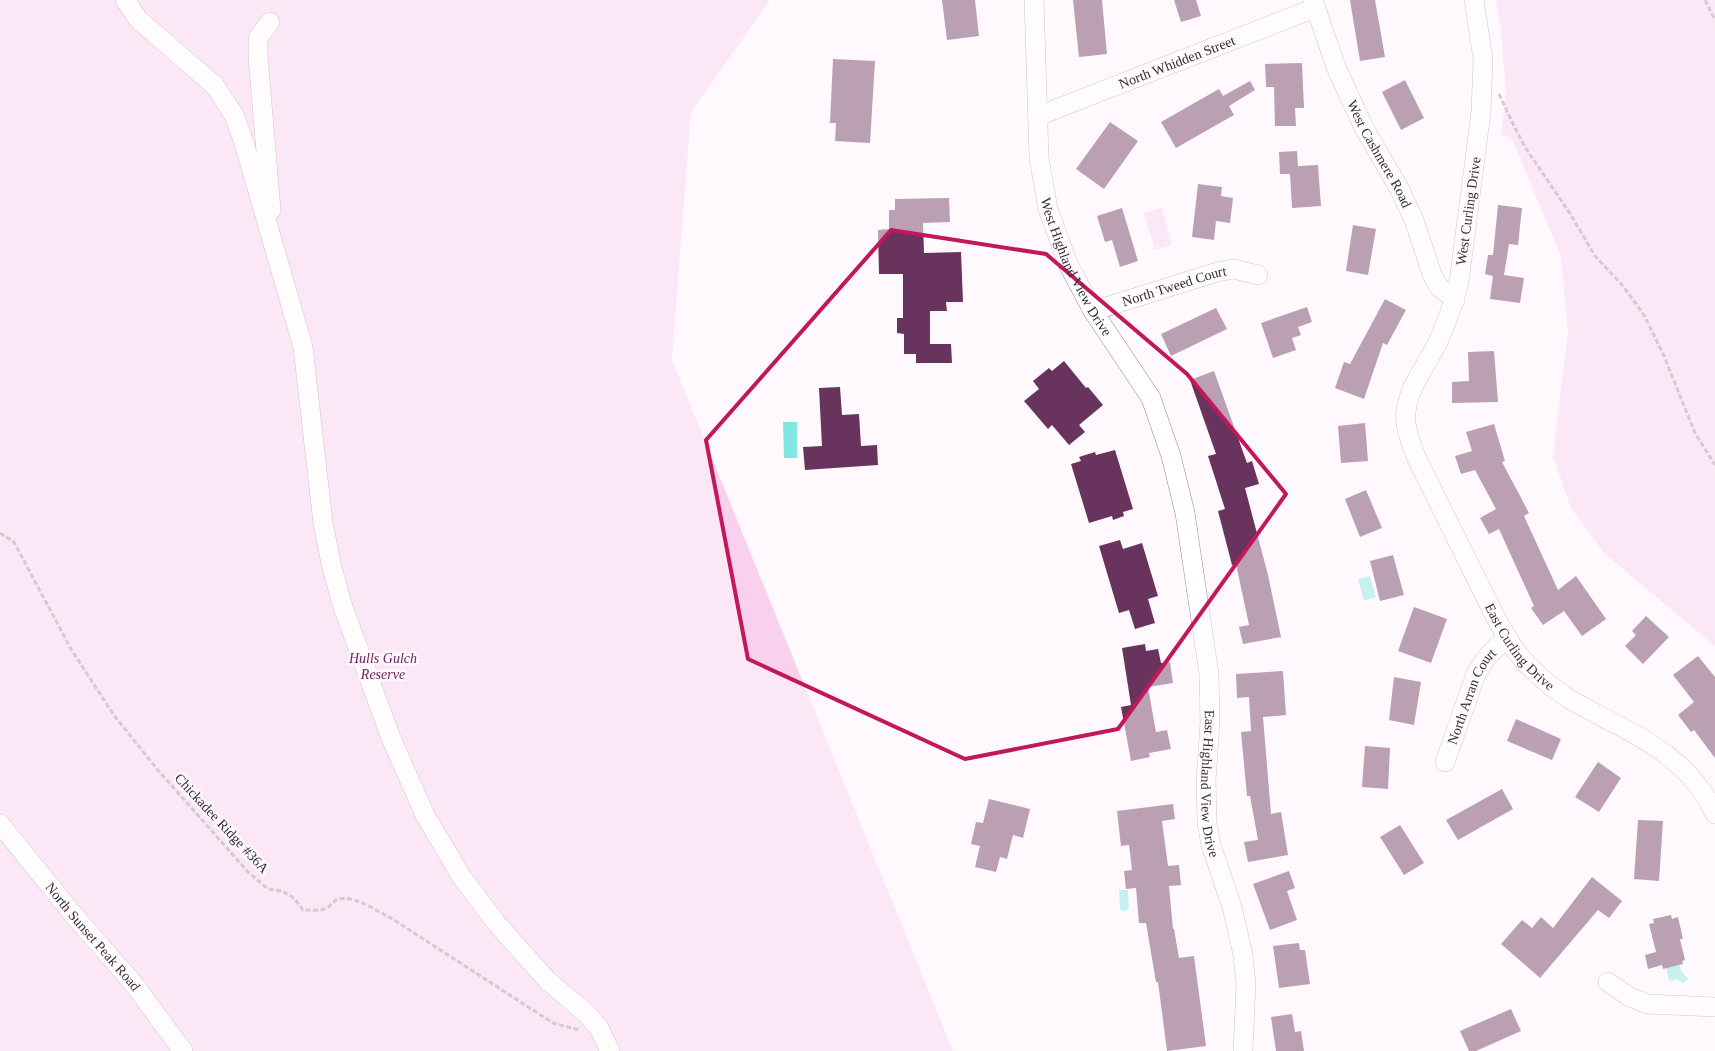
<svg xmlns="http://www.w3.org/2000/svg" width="1715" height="1051" font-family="Georgia,serif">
  <rect width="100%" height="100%" fill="#fff9fd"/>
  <path fill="#f9d0ee" d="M0,0H770L691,112L672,360L953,1051H0Z
    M1496,0H1715V646L1605,554L1571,508L1553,456L1568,331L1561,257L1512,138L1501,135L1506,93L1501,29Z
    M1162,208L1172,245L1155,250L1144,213Z"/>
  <path fill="#84e6e0" d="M783,422H797V458H784Z
    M1370,576L1376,597L1364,601L1358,579Z
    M1119,890H1128L1129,909H1127L1126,911L1120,910Z
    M1678,958L1681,971L1688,979L1683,983L1677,979L1669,981L1665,961Z"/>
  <path fill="#68335c" d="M942,0H975L979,36L947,40Z
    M1073,0H1102L1107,54L1079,57Z
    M1174,0H1196L1201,16L1181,22Z
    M1350,0H1375L1385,57L1360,61Z
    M833,59L875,61L870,143L835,141L836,123H830Z
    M1302,63L1304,108H1295L1296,126H1275L1274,87H1266L1265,64Z
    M1405,80L1424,118L1401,130L1382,92Z
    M1250,81L1255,90L1229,106L1234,115L1176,148L1161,122L1219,89L1223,96Z
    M1110,122L1138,141L1104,189L1076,169Z
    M1297,151L1298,166L1318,165L1321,206L1292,208L1290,174H1280L1279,152Z
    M1198,184L1222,187L1221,196L1233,198L1230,223L1216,221L1214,240L1192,237Z
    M949,198L950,222L923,223L924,253L961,252L963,302H946L947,311H930V344H951L952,363H916V354H904V334L897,333V318H903V274H879L878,230L889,229V210H895V199Z
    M1498,205L1522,208L1518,245L1509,244L1504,275L1524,278L1520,303L1490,299L1493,276L1485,274L1488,255H1493Z
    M1122,208L1138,261L1120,267L1112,240L1105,242L1097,216Z
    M1353,225L1376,229L1368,275L1346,271Z
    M1385,299L1406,310L1387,345L1383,343L1364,399L1335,388L1344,362L1350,364Z
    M1307,307L1312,322L1298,327L1301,335L1292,338L1296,350L1273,358L1261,323Z
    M1216,308L1227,329L1171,356L1161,334Z
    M1494,351L1498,402L1452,403V382L1469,381L1468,352Z
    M1064,361L1086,388L1088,387L1103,405L1079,425L1085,432L1069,445L1052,425L1048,429L1024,401L1039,389L1033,381L1049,368L1052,371Z
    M1214,371L1247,463L1252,461L1259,484L1245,488L1268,575L1281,637L1243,644L1239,627L1249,625L1236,564L1232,565L1218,511L1225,509L1208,456L1216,454L1190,380Z
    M840,387L842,415L859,414L861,446L877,445L878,465L805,470L803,447L822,446L819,388Z
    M1365,423L1368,461L1341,463L1338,426Z
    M1494,424L1505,461L1502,462L1529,513L1524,516L1558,590L1576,576L1606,619L1582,636L1564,611L1543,625L1531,608L1534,606L1499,529L1489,534L1480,518L1496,509L1475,470L1461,474L1455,456L1472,451L1466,432Z
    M1115,450L1133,509L1123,512L1124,516L1113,520L1112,516L1089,523L1071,464L1081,461L1079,457L1095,452L1096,455Z
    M1366,490L1382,528L1360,537L1345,499Z
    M1120,540L1123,549L1142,543L1158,596L1148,599L1155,623L1135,629L1129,610L1119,613L1099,546Z
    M1393,555L1404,595L1380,601L1370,561Z
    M1414,607L1447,619L1431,663L1398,651Z
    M1646,616L1669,637L1643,664L1625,646L1636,635L1632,631Z
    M1145,644L1146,651L1158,649L1161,663L1170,662L1173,683L1148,687L1156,732L1167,730L1171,749L1149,753L1150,757L1131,761L1121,707L1131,705L1122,648Z
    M1698,656L1715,677V758L1694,730L1691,732L1678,715L1694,702L1673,675Z
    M1283,671L1286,715L1263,717L1271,814L1281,812L1288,855L1248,862L1244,842L1258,840L1250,796H1247L1241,732L1251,731L1249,697L1237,698L1236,674Z
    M1394,677L1421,682L1414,725L1389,720Z
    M1516,719L1561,739L1552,760L1507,741Z
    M1365,746L1390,748L1388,789L1362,787Z
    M1598,762L1621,778L1599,812L1575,797Z
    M1502,789L1513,809L1458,840L1446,820Z
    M989,799L1030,809L1023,838L1013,835L1007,859L1000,857L996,872L975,867L980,846L971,844L976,822L983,823Z
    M1173,804L1175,819L1162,821L1168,866L1179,865L1181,885L1169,886L1173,929H1174L1179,958L1194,956L1206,1046L1167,1051L1158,982H1156L1146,923H1139L1136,888L1126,889L1124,871L1132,870L1129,845L1121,846L1117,811Z
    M1638,820L1663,821L1659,881L1634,879Z
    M1400,825L1424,863L1404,875L1380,837Z
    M1289,871L1295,888L1287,891L1297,920L1270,930L1253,884Z
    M1592,877L1622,901L1609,918L1598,910L1540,978L1501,944L1522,920L1532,928L1541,917L1553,928Z
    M1671,915L1672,919L1678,917L1683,939H1680L1685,960L1682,961L1683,964L1663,969L1662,965L1648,969L1645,955L1656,952L1649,924L1654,923L1653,919Z
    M1299,943L1300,950H1305L1310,984L1279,988L1273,946Z
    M1511,1009L1521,1031L1476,1051H1469L1460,1031Z
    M1292,1014L1295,1032L1301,1031L1304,1051H1276L1271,1017Z"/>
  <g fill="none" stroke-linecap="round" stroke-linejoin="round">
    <defs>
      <g id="minor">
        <path d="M125,0L138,19L215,86L234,115L244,143L303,347L323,523L332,568L343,607L391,738L425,815L461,876L497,924L547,980L587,1014L599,1028L610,1051"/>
        <path id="s1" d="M1034,0L1039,158L1048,209L1068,264L1093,311L1151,398L1171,456L1185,513L1209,674L1210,723L1206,780L1207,823L1211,845L1232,907L1243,955L1246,984L1243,1051"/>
        <path id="s2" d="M1313,0L1336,67L1364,128L1399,188L1414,220L1432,274L1438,286L1455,300"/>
        <path id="s3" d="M1474,0L1483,59L1481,112L1459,282C1454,303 1446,324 1437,344C1426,366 1409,386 1406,411C1404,427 1411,444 1417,459L1495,616C1505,634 1516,655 1532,669C1543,680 1558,692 1571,700C1627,732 1686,751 1715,814"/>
        <path d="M270,22L258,38V57L271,210"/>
        <path id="s4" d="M1038,116L1315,8"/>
        <path id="s5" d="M1093,311L1217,272L1234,269L1258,275"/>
        <path id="s6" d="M1445,762L1476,674L1486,658L1507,637"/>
        <path id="s7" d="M0,824L76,918L133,983L183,1051"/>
        <path d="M1608,982L1628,996L1647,1004L1715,1007"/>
      </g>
    </defs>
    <use href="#minor" stroke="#938990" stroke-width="20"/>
    <path stroke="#999497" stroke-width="3" stroke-dasharray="5 2.5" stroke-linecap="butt" d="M1705,0L1715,20
      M1499,94L1515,128L1525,147L1571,215L1595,256L1623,286L1644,315L1664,356L1695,433L1715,465
      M0,533L14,542L71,649L113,714L157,769L248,872L268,889L282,891L294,898L303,910C311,910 320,911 327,908C330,906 333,902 336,900C351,893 377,911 391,918L553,1023L579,1030"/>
    <use href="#minor" stroke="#fff" stroke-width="19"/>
  </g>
  <path d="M0 0H1715V1051H0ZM891,230L1046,254L1187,374L1286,494L1118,729L965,759L748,659L706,440Z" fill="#fff9fd" fill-opacity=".55" fill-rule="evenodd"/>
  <path fill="none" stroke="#c2185b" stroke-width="4" stroke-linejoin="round" d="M891,230L1046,254L1187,374L1286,494L1118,729L965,759L748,659L706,440Z"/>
  <g text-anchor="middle" stroke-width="5" stroke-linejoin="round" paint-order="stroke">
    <g font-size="14" fill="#322e31" stroke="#fff9fd">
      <text dy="5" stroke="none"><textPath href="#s4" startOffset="149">North Whidden Street</textPath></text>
      <text dy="5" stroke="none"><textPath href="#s2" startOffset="168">West Cashmere Road</textPath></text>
      <text transform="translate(1468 211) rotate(-82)" y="5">West Curling Drive</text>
      <text dy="5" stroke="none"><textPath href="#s1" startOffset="274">West Highland View Drive</textPath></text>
      <text dy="5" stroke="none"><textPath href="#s5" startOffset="85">North Tweed Court</textPath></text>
      <text dy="5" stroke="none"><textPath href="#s3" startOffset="689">East Curling Drive</textPath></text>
      <text dy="5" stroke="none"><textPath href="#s6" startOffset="71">North Arran Court</textPath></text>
      <text dy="5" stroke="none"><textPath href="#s1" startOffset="819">East Highland View Drive</textPath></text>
      <text transform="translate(222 823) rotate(47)" y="5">Chickadee Ridge #36A</text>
      <text dy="5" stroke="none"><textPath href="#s7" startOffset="146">North Sunset Peak Road</textPath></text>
    </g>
    <g font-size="14" font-style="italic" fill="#69235c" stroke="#fff9fd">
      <text x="383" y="663">Hulls Gulch<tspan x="383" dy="16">Reserve</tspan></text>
    </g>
  </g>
</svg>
